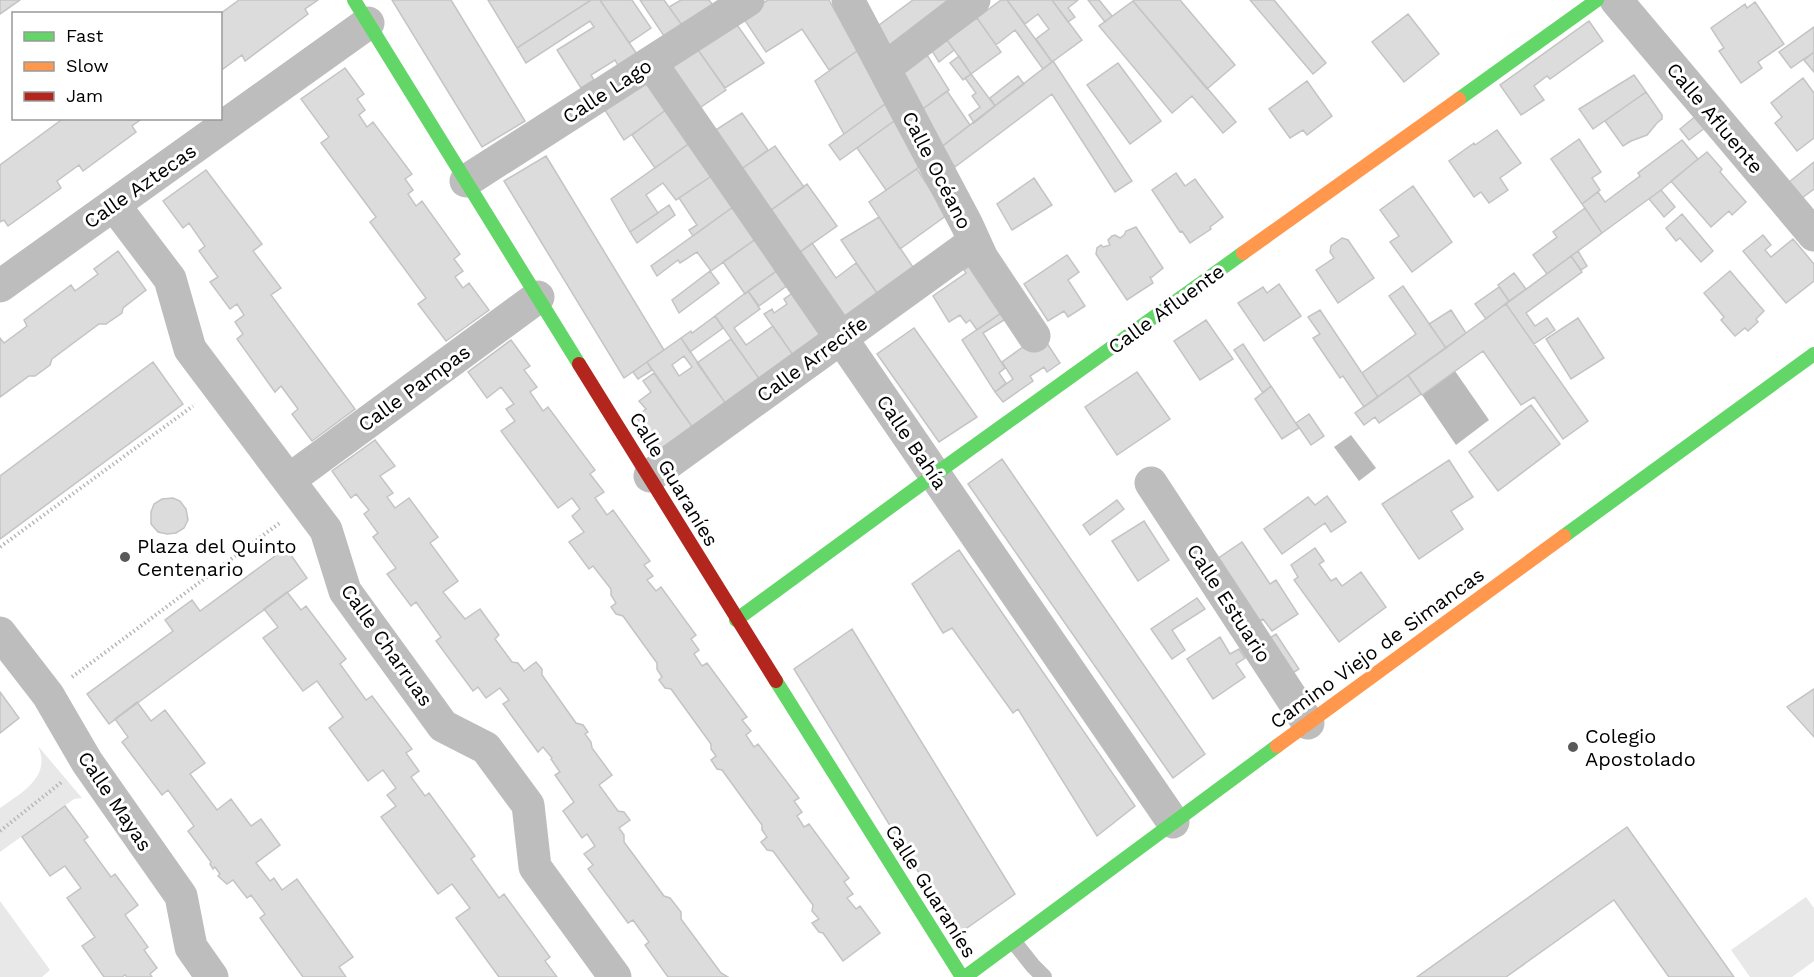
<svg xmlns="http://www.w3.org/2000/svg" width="1814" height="977" font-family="'Work Sans',sans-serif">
  <rect width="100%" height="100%" fill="#fff"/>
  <path fill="#e8e8e8" d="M38,746L82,798L74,799L0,852V808C21,793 52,777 38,746Z
    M1806,897L1814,908V961L1792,977H1750L1731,950Z
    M0,901L50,970L42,977H0Z"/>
  <path fill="#bababa" d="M1455,371L1489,420L1456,445L1422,395Z
    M1351,435L1376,468L1359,481L1334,447Z"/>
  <path fill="#dcdcdc" stroke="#c4c4c4" stroke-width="1.5" fill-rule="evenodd" d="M0,0H20L0,14Z
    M239,0H318L305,9L308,14L245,61L242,55L223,69L222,68L220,69V14Z
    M392,0H451L525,121L482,147Z
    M488,0H591L517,48Z
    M591,0H600L639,57L620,69L615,60L591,75L594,80L581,88L557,50L594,27L590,21L526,63L517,48Z
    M600,0H632L651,28L629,43Z
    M640,0H664L684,28L666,39Z
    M681,0H709L715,8L684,28L669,7Z
    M768,0H829L857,51L829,70L802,29L766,52L742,16Z
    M913,0H956L887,51L875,28Z
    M1001,0H1007L1052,62L1043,69L1015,30L996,45L977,18Z
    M1007,0H1052L1082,40L1052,62L1036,39L1049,29L1038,14L1025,24Z
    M1052,0H1078L1068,8L1075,17L1068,22Z
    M1088,0H1099L1112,16L1105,22Z
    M1134,0H1180L1235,65L1207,89L1133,1Z
    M1250,0H1274L1326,63L1313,74Z
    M1133,1L1236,122L1223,133L1192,96L1172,113L1099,26Z
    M1755,2L1784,44L1758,62L1762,68L1741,83L1719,51L1724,48L1711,28L1745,4L1747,8Z
    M1408,14L1439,54L1404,82L1372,42Z
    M977,18L1001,52L971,74L947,40Z
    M1589,21L1603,41L1550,79L1547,76L1534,86L1544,100L1521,115L1500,85Z
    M735,22L764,63L725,88L696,47Z
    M1814,27V52L1791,68L1779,52Z
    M947,40L954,50L939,62L932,51Z
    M696,47L726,90L695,111L665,67Z
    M857,51L885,104L844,134L815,81Z
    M1814,52V72L1804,60Z
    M927,55L949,90L920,111L900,75Z
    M959,56L971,74L963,80L950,63Z
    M1053,61L1132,181L1115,192L1052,94L955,167L940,148Z
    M1118,63L1161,121L1130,144L1087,85Z
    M345,68L364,94L357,99L365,110L359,115L367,127L373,122L412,174L405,179L413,190L408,194L416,206L422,201L460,254L454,259L463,271L455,277L463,288L469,283L489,310L446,341L418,304L426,298L370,222L376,217L321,143L329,137L301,99Z
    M971,74L995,106L974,123L969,115L980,107L972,96L976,93L965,78Z
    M1634,75L1646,92L1593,129L1579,109Z
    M1018,76L1024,84L995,106L990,98Z
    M1803,78L1814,93V138L1797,151L1775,123L1782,117L1771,103Z
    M652,81L670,107L624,140L603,107Z
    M1307,81L1332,116L1307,135L1303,130L1290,138L1269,109Z
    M947,91L970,125L940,148L920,111Z
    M1646,92L1662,115V119L1657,123L1647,135L1631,141L1623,146L1605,121Z
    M885,104L894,121L840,160L829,145Z
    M670,107L694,140L655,168L632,135Z
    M742,113L768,150L737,172L711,133Z
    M1697,115L1706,127L1689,140L1680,129Z
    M64,118H143L132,126L136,132L83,171L79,165L57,181L61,188L8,226L4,220L0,222V165Z
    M894,121L919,167L886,190L857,148Z
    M1497,130L1521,163L1500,178L1508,190L1489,203L1481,192L1474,197L1449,161L1474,143L1475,145Z
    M1579,139L1601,172L1592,178L1600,190L1582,204L1551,159Z
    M694,140L716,173L676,200L663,183L646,195L658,213L630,232L611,199Z
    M1682,140L1698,159L1661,190L1602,233L1582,204L1598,192L1605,202L1640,176L1638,173Z
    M775,146L804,187L767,213L737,172Z
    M1707,152L1722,169L1720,172L1746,202L1732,215L1729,211L1711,227L1671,181Z
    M546,156L664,350L624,378L504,181Z
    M1814,162V189L1802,198L1789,182Z
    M917,169L947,215L900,249L869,202Z
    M206,170L262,244L253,251L281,288L271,295L355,409L312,441L292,414L298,409L281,386L275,392L237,339L243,334L235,322L244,315L237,304L230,309L210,282L218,277L199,251L205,246L189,223L183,228L163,201Z
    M716,173L737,204L693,236L689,230L697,225L679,198Z
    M1176,173L1185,186L1195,179L1223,217L1210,227L1211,229L1190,243L1182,231L1180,232L1152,190Z
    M1034,178L1052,205L1012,230L997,204Z
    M807,184L837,226L796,255L767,213Z
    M1413,186L1452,242L1412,272L1390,242L1399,236L1380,210Z
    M1661,190L1675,207L1664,217L1649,199Z
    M737,204L760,236L711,271L697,252L680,263L678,260L657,276L651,266Z
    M669,205L675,215L637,243L630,232Z
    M1585,208L1602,233L1547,274L1533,255L1557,237L1553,232Z
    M1682,214L1713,251L1701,262L1680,238L1676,241L1666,228Z
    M879,217L913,267L877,293L841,240Z
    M1136,227L1163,268L1152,277H1150L1153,283L1127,300L1096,254L1097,248L1101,245L1103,247L1110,245L1108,240L1112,236L1115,235L1120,238L1124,235L1126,231Z
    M1763,235L1771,245L1765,250L1771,257L1793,239L1814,264V281L1786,303L1743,251Z
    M760,236L782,267L745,294L723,262Z
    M1342,238L1348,240L1374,278L1338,303L1316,270L1334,258L1330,252L1331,246Z
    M812,243L836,278L856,263L877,293L841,320L796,255Z
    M118,251L146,290L123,308L122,313L106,324H99L52,359L50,365L35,376H29L0,397V338L4,343L27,326L24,320L71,285L75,291L98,274L94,269Z
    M1578,251L1587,266L1581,270L1571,256Z
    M1067,255L1079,272L1068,280L1085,306L1068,317L1064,311L1048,321L1024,284Z
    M1571,256L1582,272L1526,313L1535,326L1547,318L1555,330L1534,344L1506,304Z
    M977,261L1007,309L977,330L970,320L966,323L960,315L949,322L933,296L966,273L964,270Z
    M782,267L792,282L759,306L748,291Z
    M710,271L719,283L679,313L672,300Z
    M1730,271L1764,311L1756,319L1758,322L1748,331L1745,328L1735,336L1721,320L1724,317L1704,293Z
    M1514,273L1526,289L1509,301L1498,285Z
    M1279,284L1301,316L1264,341L1238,303L1263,287L1267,293Z
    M1403,286L1446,348L1378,397L1362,373L1416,334L1389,296Z
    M1499,287L1509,301L1486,319L1475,304Z
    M797,290L826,331L793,355L764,314L772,309L774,313L787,304L784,299Z
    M748,291L760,309L734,328L746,345L773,326L793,355L760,380L715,316Z
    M1506,304L1588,421L1563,439L1534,397L1521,405L1483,351L1422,395L1408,375Z
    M1007,309L1012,315L983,333L1005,368L999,373L1006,383L995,392L962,340Z
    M1320,310L1378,397L1364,407L1343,376L1340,378L1313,338L1320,334L1308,317Z
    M1451,310L1466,333L1446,348L1429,324Z
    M715,316L723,328L690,352L681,338L691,331L692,333Z
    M1578,318L1604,358L1571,379L1546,339Z
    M1206,320L1233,359L1200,380L1174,341Z
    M914,328L977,417L939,442L877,354Z
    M1041,334L1060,363L1047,372L1044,367L1030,376L1033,381L1003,402L995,392L1013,379L1002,362Z
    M681,338L726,404L693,428L647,362ZM684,356L692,367L679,376L672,365Z
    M731,339L760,380L726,404L697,363Z
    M511,340L530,366L524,370L537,387L530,392L543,411L548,407L595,470L590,474L604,492L595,498L607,515L613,510L650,561L644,565L653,576L647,580L656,591L661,587L696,635L691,639L699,650L694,654L702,666L707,663L747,717L742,720L751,731L746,735L754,747L758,744L799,798L794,801L802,812L797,816L804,827L809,824L849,878L844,882L853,894L847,898L856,909L860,906L880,933L843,961L823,933L819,932L812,923L819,919L812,911L813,905L773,851L767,850L761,842L767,837L762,830V825L722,770L717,769L711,760L716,756L711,749V744L671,689L665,688L659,680L662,677L657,669V663L623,616L616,614L611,607L616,603L611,595V589L593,566L589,569L569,542L584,532L572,516L580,509L572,498L558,508L501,431L515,421L506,409L514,404L501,387L487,398L468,372Z
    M1243,344L1271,386L1263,393L1234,350Z
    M153,362L183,404L0,539V476Z
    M647,362L652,370L638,379L633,372Z
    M1137,372L1170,419L1117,455L1085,407Z
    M654,373L693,428L660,453L636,417L646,409L639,401L651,392L643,381Z
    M1408,375L1421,394L1379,423L1375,417L1364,425L1355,413Z
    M1271,386L1299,428L1282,439L1255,399Z
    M1531,405L1560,444L1498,491L1469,452Z
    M1309,414L1324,436L1311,445L1296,423Z
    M375,440L395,466L380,476L393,493L387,497L395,508L409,498L438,537L430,543L458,581L443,592L465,619L480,609L499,635L495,639L512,662L518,663L524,671L536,662L542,669V675L576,723L583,725L588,732L585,734L591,742L592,748L612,775L599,785L618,811L624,812L630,820L619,828L624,835V842L664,896L670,898L681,912V919L721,973L728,977H668L645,945L649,942L633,920L628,923L588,869L593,865L584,854L595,846L587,834L582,838L563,811L574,802L555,775L560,772L551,759L552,758L543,747L538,752L503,704L509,700L500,688L486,698L478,687L473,691L436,641L441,637L416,602L411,606L387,574L396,568L373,537L378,533L364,514L369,510L356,494L351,498L332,471Z
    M1002,459L1205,754L1173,778L968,484Z
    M1449,460L1473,497L1451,511L1463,529L1419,559L1382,504Z
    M1327,496L1346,522L1331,532L1325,523L1282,554L1264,529L1308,497L1315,505Z
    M173,498L180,501L186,509L188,520L184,528L176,533L167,534L158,532L151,524V512L154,504L162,499Z
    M1117,500L1124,509L1090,535L1083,525Z
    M1144,521L1169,560L1138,581L1112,541Z
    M1242,542L1270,584L1276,580L1298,614L1272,631L1263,619L1257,622L1217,559Z
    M286,548L307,578L109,724L87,694L173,631L165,620L192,600L200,611Z
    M1315,548L1324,561L1319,564L1331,581L1336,578L1342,586L1361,572L1386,607L1339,642L1294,580L1298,577L1291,565Z
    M959,550L1135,806L1097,836L1018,709L1013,713L952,628L943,633L912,584Z
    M287,592L301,610L306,606L346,659L340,664L366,700L372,696L412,749L406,753L419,771L411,777L425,796L429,793L475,856L471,859L499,898L504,894L550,957L545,961L557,977H499L456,918L470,908L452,884L438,894L381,817L396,806L387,795L396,788L383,770L368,781L329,728L343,717L317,681L303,691L263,638L278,627L264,609Z
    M1197,598L1205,609L1172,630L1185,650L1172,659L1151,629Z
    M852,629L1015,894L957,935L794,669Z
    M1276,634L1299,669L1288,676L1265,641Z
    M1220,637L1230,654L1239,649L1245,658L1236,664L1245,677L1213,699L1187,659Z
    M1814,689V737L1787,707Z
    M0,692L19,718L0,733Z
    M137,702L151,721L165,710L205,763L190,774L217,810L231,799L251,826L261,819L280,845L256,863L270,881L274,878L282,890L297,879L353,957L339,967L346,977H303L260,918L265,914L251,895L247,898L233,880L227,884L218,876L220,874L215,867L213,869L210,864L211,862L188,831L194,826L168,790L162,795L122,742L128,737L115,719Z
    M65,806L88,837L84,840L111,877L115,874L138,905L125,915L148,947L144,950L157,968L150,974L152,977H127L125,975L122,977H104L82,946L95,937L67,898L81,888L65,866L50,876L22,837Z
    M1627,827L1734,977H1669L1614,900L1506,977H1417Z"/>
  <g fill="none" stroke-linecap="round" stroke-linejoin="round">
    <path stroke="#b8b8b8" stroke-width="4" stroke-dasharray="1.5 3" stroke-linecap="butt" d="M0,547L193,406
      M72,677L281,522
      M0,831L63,781"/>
    <path stroke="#bdbdbd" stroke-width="16" d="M1014,942L1033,966L1044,977"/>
    <path stroke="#bdbdbd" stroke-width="33" d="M848,0L967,225L982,258L1034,336
      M1616,0L1814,235
      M651,63L841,338L1173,822
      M885,68L974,0
      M466,181L748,0
      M114,205L170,279L190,349L326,530L345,591L443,726L486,748L528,805L535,867L615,977
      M0,286L368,23
      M650,476L974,242
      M289,480L538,297
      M1151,483L1308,723
      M0,633L48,695L87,762L181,896L191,947L212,977"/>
    <path stroke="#63d668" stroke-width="14" d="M354,0L579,364
      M1459,99L1597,0
      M1564,536L1814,354
      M736,620L934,475L1243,253
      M776,681L962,977
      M965,977L1277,746"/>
    <path stroke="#ff974d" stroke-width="14" d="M1243,253L1459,99
      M1277,746L1564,536"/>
    <path stroke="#b3261e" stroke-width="14" d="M579,364L776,681"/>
  </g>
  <g fill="#595959" stroke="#fff" stroke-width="2">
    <circle cx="125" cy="557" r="6"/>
    <circle cx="1573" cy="747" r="6"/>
  </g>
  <g text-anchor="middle" stroke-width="6" stroke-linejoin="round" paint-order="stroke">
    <g font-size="20" fill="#000" stroke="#fff">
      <text transform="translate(607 91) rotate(-33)" y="7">Calle Lago</text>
      <text transform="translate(1715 118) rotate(50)" y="7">Calle Afluente</text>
      <text transform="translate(937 170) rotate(63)" y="7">Calle Océano</text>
      <text transform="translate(140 186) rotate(-35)" y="7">Calle Aztecas</text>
      <text transform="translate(1166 309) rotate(-36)" y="7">Calle Afluente</text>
      <text transform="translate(812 359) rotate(-36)" y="7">Calle Arrecife</text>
      <text transform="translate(414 388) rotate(-36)" y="7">Calle Pampas</text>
      <text transform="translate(912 442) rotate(56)" y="7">Calle Bahía</text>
      <text transform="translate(674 479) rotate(59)" y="7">Calle Guaraníes</text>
      <text transform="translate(1229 603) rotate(57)" y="7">Calle Estuario</text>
      <text transform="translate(387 645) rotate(55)" y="7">Calle Charruas</text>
      <text transform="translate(1377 648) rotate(-36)" y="7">Camino Viejo de Simancas</text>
      <text transform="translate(115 801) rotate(56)" y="7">Calle Mayas</text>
      <text transform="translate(931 891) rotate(58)" y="7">Calle Guaraníes</text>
    </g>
    <g font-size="20" fill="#000" stroke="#fff" text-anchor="start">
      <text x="137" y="553">Plaza del Quinto<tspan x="137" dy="23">Centenario</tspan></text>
      <text x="1585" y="743">Colegio<tspan x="1585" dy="23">Apostolado</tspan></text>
    </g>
  </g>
  <rect x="12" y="12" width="210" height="108" fill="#ffffff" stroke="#999999" stroke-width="1.5"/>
  <rect x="24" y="32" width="30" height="9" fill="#63d668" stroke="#999999" stroke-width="1.5"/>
  <text x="66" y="42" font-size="18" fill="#000000">Fast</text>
  <rect x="24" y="62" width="30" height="9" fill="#ff974d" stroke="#999999" stroke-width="1.5"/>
  <text x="66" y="72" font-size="18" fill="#000000">Slow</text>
  <rect x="24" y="92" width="30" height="9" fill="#b3261e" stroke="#999999" stroke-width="1.5"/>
  <text x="66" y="102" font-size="18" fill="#000000">Jam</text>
</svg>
